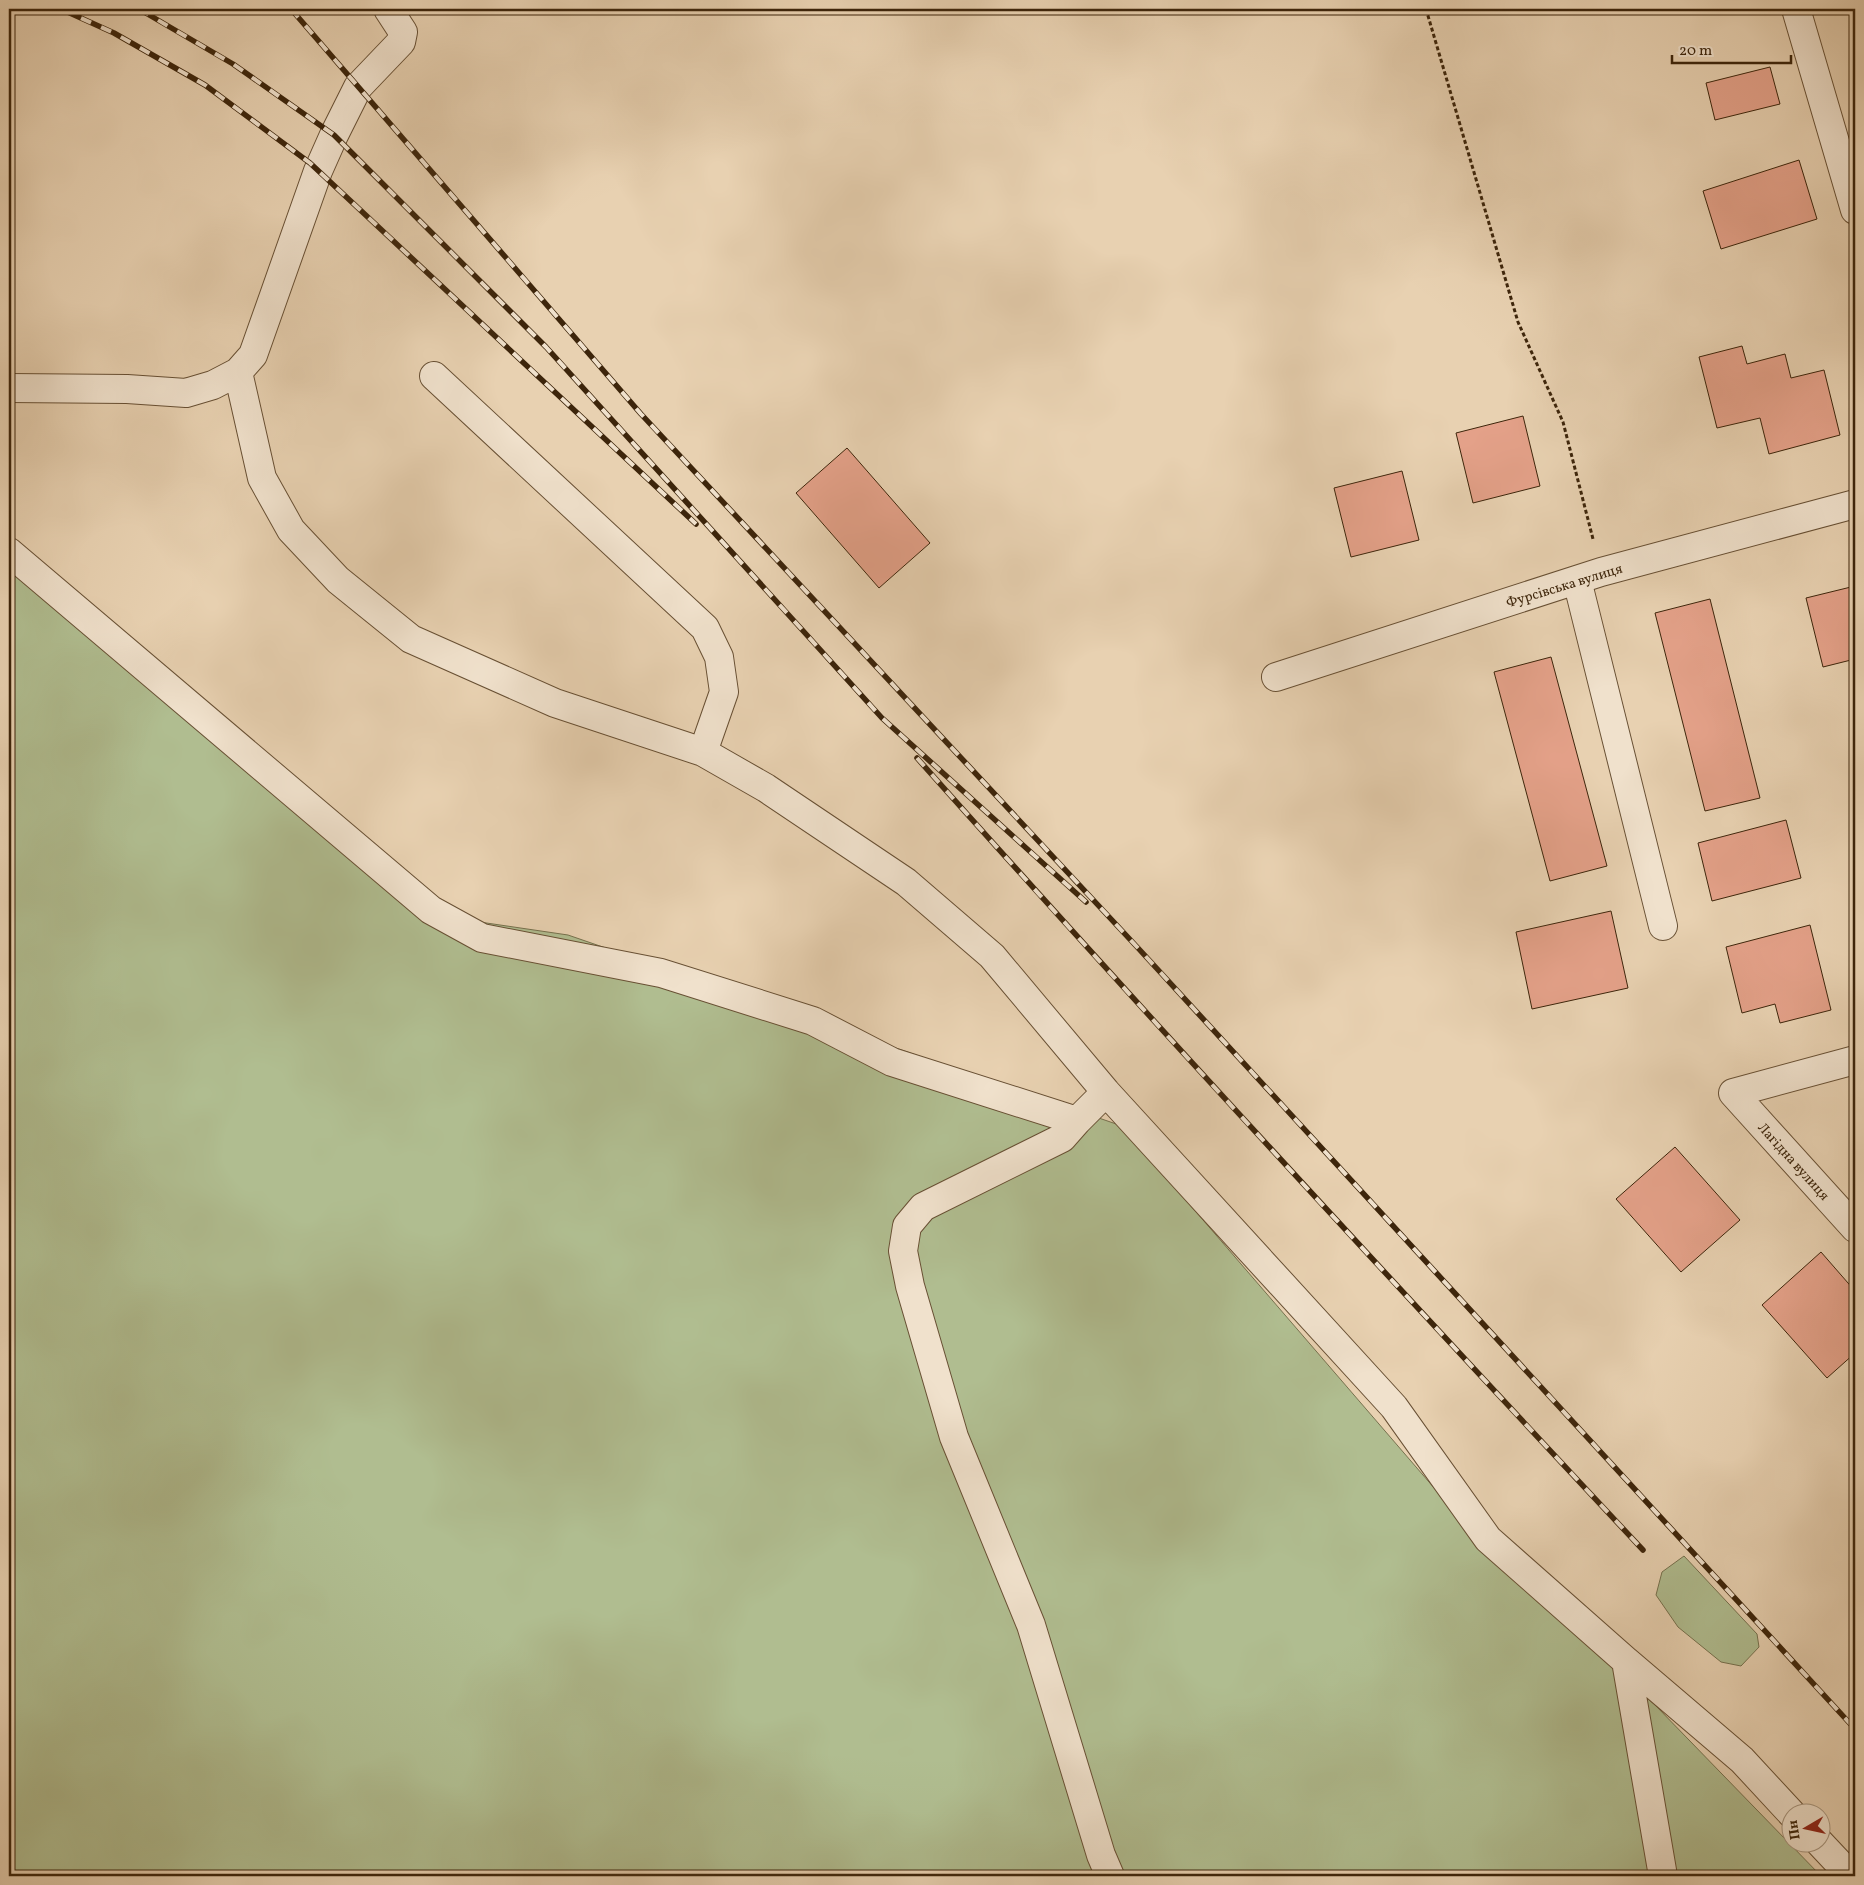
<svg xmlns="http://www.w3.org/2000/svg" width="1864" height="1885" font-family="Vollkorn,serif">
  <rect width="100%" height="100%" fill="#e8d1b1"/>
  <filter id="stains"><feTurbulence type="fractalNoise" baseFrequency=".004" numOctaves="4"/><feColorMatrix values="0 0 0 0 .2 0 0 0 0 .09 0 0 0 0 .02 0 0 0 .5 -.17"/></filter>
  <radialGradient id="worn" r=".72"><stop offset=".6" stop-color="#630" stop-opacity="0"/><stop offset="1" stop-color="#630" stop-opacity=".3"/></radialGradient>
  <path fill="#b0bd90" stroke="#76714e" d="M9,539L375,852L466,920L568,935L1122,1126L1479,1540L1656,1706L1821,1876H9Z
    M1684,1556L1757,1634L1759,1647L1741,1666L1721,1662L1678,1627L1656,1595L1662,1572Z"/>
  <path fill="#e4a189" stroke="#3d250b" d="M1770,67L1780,104L1715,120L1706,83Z
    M1799,160L1817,219L1721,249L1703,191Z
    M1742,346L1747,364L1785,354L1791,378L1824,370L1840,435L1769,454L1760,418L1717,428L1699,357Z
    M1523,416L1540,486L1473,503L1456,433Z
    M847,448L930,543L879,588L796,493Z
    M1402,471L1419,540L1351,557L1334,488Z
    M1855,586V659L1823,667L1806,598Z
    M1710,599L1760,798L1705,811L1655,613Z
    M1551,657L1607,866L1550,881L1494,672Z
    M1786,820L1801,878L1712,901L1698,843Z
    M1611,911L1628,988L1532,1009L1516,932Z
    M1810,925L1831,1010L1780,1023L1775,1004L1742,1013L1726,947Z
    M1675,1147L1740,1220L1681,1272L1616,1199Z
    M1821,1252L1855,1291V1353L1827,1378L1762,1305Z"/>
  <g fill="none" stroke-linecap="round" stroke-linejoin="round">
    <defs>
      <path id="minor" d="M1796,9L1855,210
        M238,372L262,478L291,530L338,580L411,639L555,703L703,752L766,788L906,882L992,956L1106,1092L1394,1407L1488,1539L1626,1661L1663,1876
        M434,376L705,628L719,657L724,692L703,752
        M9,388L127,389L186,393L213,385L238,372L253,355L318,171L334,135L358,87L401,42L403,32L388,9
        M9,552L431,910L482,938L661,973L813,1021L892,1062L1077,1121L1106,1092
        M1577,580L1663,926
        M1276,677L1601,572L1855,504
        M1855,1060L1733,1093L1855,1228
        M1077,1121L1062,1138L923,1207L907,1226L903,1251L910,1286L954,1437L1031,1625L1101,1855L1110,1876
        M1626,1661L1742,1760L1792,1814
        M1819,1842L1851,1876"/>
    </defs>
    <use href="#minor" stroke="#685034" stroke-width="30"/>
    <path stroke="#3d250b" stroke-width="3" stroke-dasharray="4 2.5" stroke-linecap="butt" d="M1426,9L1518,322L1563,422L1593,539"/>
    <use href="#minor" stroke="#f0e1cc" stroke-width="28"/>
    <defs>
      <path id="rail" d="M61,9L114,33L205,85L310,163L696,524
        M139,9L233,64L334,135L546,347L882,718L1086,902
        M291,9L641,414L1138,948L1855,1729
        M917,758C1155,1025 1398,1288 1643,1550"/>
    </defs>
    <use href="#rail" stroke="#3d250b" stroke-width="5.5"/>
    <use href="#rail" stroke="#f0e1cc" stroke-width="4" stroke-dasharray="11" stroke-linecap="butt"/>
  </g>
  <g text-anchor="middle" stroke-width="4.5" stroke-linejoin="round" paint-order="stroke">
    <g font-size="14" fill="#3d250b" stroke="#f0e1cc">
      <text transform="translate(1564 585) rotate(-17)" y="5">Фурсівська вулиця</text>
      <text transform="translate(1794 1161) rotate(48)" y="5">Лагідна вулиця</text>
    </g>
  </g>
  <rect width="1864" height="1885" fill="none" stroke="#e8d1b1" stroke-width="30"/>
  <rect x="10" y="10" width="1844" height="1865" fill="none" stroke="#3d250b" stroke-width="2.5"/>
  <rect x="15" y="15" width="1834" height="1855" fill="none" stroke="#3d250b"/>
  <g transform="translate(1806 1828) rotate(261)"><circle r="24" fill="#f0e1cc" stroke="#a8967f"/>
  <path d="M0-4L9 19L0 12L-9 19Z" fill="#8f2418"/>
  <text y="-8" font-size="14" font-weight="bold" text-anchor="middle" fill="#3d250b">Пн</text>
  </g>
  <path d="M1672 55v8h119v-8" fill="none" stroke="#3d250b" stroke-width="2.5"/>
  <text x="1679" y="55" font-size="15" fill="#3d250b" stroke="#f0e1cc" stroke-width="4" paint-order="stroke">20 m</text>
  <rect width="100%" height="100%" filter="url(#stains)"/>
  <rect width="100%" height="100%" fill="url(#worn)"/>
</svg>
